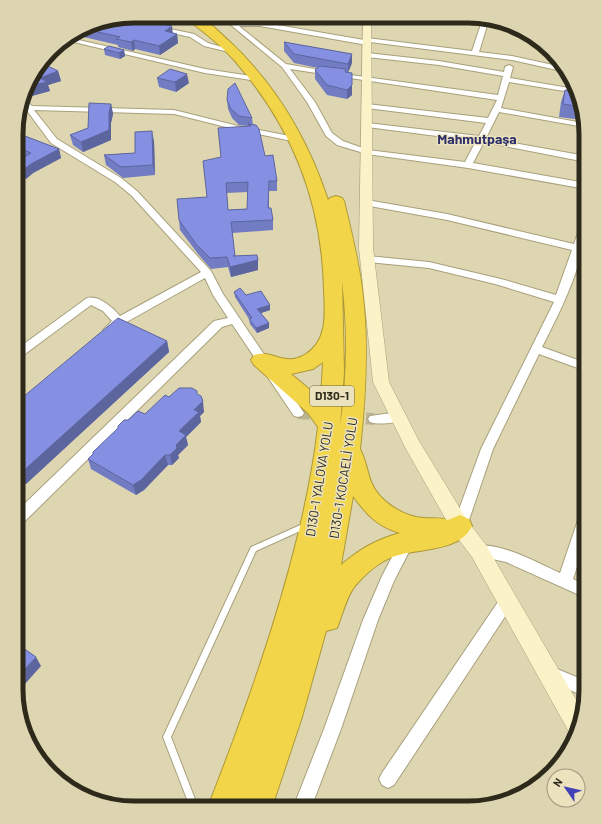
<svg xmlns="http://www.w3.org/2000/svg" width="602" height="824" font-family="Barlow,sans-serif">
  <rect width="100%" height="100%" fill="#ded6b1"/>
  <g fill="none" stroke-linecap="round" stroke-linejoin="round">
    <path stroke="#bbb493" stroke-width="12" stroke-dasharray="12 6" stroke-linecap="butt" d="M298,413L325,415
      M348,417L374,419"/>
    <defs>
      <path id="lane" d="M307,522L309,523L310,525L309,527L256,551L171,737L198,807H190L163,737L251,547Z"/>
      <path id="street" d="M220,16H227L234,22H260L364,40L367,38L472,51L483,18L489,19L479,52L512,56L562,67L566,72L512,60L370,42L367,45L260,26H239L286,64L350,75L498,95L503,76L439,65L367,57L364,55L367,53L439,61L504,72L505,67L509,65L513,67L510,78L575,89L576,93L509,82L501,108L583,123L584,127L499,112L486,138L586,156V162L484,142L473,163L586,183V189L468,168L367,154L337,145L326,136L307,102L282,67ZM290,69L497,100L488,118L367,104L363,106L367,108L486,123L479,136L367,123L363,125L367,127L476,141L465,162L368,150L343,141L332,133L315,102Z
        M156,26L194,34L208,43L236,51L233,53L204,46L190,37L154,29V27Z
        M70,38L205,69L258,77L262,79L258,81L205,73L65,40Z
        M24,99L32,106L174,110L238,126L300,138L301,140L297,142L238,130L174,114L34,110L57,139L121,178L137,191L211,271L223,294L304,413L302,416L298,417L294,416L232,324L222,327L21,525L16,527V512L214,321L228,318L213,295L205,278L123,324C117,328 112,335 104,333L103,330L112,321L103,311L91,305L21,357L17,358V349L87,298C99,295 113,308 120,316L201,272L131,195L115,182L51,143L22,104Z
        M367,200L447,214L574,244L581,224L586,221C586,261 560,312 542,347L586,363V371L539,354L493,449L467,526L465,530L460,532L455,530L453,526L481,449L554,302L495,284L429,268L368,262L363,259L368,256L429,262L501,279L556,295L572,250L447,220L364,205L362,203Z
        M399,412L403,414L405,417L403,420C394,423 379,425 370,422L368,419L370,416Z
        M586,511V539L573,579L586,585V598L506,562L474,555L472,551L474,547C495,539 540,564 560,573L579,517L581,513Z
        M407,536L412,538L414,542L394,581L378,620L341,729L311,808H293L324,729L363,620L382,576L402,538Z
        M507,594L512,596L514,601L512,606L394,785L388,788L382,785L379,779L382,773L502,596Z
        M550,666L586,681V697L544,679L542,674L544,669Z"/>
      <path id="secondary" d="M363,17H371L373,248L389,382L419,441L467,520L486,545L582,710L573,734L569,732L472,557L453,532L406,449L373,382L359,248Z"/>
      <path id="highway" d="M185,16C189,16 194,15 198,16C206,18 222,35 229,41C276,85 308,139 328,200L330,198L336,196L342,198L344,201C351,230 358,258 362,288C369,341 366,395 360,449C366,460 367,472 372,484C380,502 404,517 424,518C433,519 438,517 448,520L460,515L469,519L472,526C460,552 419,548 395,556C380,561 365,574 355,586C347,595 342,616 337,628L326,631L302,717L272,807H208C243,717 276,626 299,531C307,497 314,462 318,427L308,413L254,365L251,360L254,355C273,349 284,368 306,354C328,340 325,313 324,290C322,202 293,128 235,61C226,51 216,42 206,34C199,28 190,23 185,16ZM342,281C348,329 347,380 340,427L344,372ZM323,362L321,399L291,374L313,369ZM353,496C366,514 378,527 400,533C375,540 360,549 341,565Z"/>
    </defs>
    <use href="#lane" stroke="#a8a07c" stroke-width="2"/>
    <use href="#street" stroke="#a8a07c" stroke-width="2"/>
    <use href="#secondary" stroke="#a8a07c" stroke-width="1"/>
    <use href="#highway" stroke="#ad9939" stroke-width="2"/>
    <use href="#lane" fill="#fff" fill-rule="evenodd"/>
    <use href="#street" fill="#fff" fill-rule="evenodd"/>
    <use href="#secondary" fill="#fbf2c8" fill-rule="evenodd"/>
    <use href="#highway" fill="#f2d549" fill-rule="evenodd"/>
  </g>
  <path fill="#727cc2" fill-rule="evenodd" d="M96,22L177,34L178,43L160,55L135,49L133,51L118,47V45L75,35Z
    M284,42L352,54V63L348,72L352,95L347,99L327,95L315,79V70L318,68L294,63L284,51Z
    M104,49L124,50L125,56L120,59L105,55Z
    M58,71L61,81L48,85L50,91L28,97L25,95L32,75Z
    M157,78L189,83L176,92L159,87Z
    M565,90L576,91L583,120L559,117L561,102Z
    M227,100L252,118L253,125L265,156L277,181V191H269V208L273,220V230L232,233L235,256L258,260V270L231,277L228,267L211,269L198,254L180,230L179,220L207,197L221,157L248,126L239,125L232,118L228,109ZM248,192L247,209L228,210L226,193Z
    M111,104L113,114L111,123V140L83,152L73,145L70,135L88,128Z
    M17,133L59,149L61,158L33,173L26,179L17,175V161L23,157L17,154Z
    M154,141L155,175L123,178L106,165L104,155L135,153Z
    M234,292L270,310L261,313L269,323V328L257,333L250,324L249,319L235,297Z
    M167,341L169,352L26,484L16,478L17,402Z
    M197,391V394L204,412L200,416L201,422L186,437L188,445L178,455L179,458L172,465H168L144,490L136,495L91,469L88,459L128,420L145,414L169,397Z"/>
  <path fill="#5d659e" d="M172,26L173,35L165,31Z
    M177,34L178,43L160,55L159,46Z
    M134,40L135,49L133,51L131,42Z
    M124,50L125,56L120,59L119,53Z
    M352,54V63L348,73V64Z
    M58,71L61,81L48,85L50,91L28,97L26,91L28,86L40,78Z
    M187,74L189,83L176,92L175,82Z
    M352,85V95L347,99V90Z
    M111,104L113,114L111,123V140L83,152L81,142L109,113Z
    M152,131L154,141L155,175L153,165Z
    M59,149L61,158L33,173L26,179L23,170L31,164Z
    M258,260V270L231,277L230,267Z
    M270,305V310L258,314L257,309Z
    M269,323V328L257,333L256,328Z
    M167,341L169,352L26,484L21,473Z
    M203,401L204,412L200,416L201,422L186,437L188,445L178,455L179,458L172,465L170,455L179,431L194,410Z
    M165,455L168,465L144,490L136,495L133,485Z
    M36,657L41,666L17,693L16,690V679Z"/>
  <path fill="#8590e2" stroke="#5d659e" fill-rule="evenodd" d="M128,17L172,26L165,31L177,34L159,46L134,40L131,42L116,39L120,37L85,29L96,22L124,18H126Z
    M284,42L352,54L348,64L294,54Z
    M109,46L124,50L119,53L104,49Z
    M42,63L58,71L40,78L47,82L28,86L32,75Z
    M320,66L346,69L345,72L352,73V85L347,90L327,85L315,70Z
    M170,69L187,74L175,82L157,78Z
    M235,83L252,118L239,116L231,109L227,100L228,89Z
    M565,90L576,91L580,107L563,104Z
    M89,103L111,104L109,113V130L81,142L70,135L88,128Z
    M248,124L256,125L259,129L265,156L273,155L277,181H269L268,208H271L273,220L231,222L235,256H233L257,255L258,260L230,267L227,257L210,258L196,244L179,220L177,199L207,197L203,161L221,157L218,128L251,126ZM248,182L247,209L228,210L226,183Z
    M152,131L153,165L121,167L104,155L135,153V132Z
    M17,133L59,149L31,164L23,170L17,167V161L31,153L17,147Z
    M240,288L246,295L261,291L270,305L257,309L269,323L256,328L249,319L252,318L234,292Z
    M118,318L167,341L21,473L16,471L17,402Z
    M179,388H192L197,391V394L201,396L203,401L194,410L199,412L179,431L186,435L176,445L177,448L170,455H165L141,480L133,485L88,459L93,454V452L118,428V426L124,420H128L138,411L145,414L165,395L169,397Z
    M16,643L36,657L16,679Z"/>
  <g text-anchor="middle" stroke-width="3" stroke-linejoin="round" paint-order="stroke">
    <rect fill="#ece3be" stroke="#66624c" stroke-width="1" x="310" y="386" width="44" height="20" rx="3"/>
    <g font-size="12" font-weight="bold" fill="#2d2a1b">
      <text x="332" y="400">D130-1</text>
    </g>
    <g font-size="13" fill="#2d2a1b" stroke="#ece3be">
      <text transform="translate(343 478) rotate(-81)" y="5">D130-1 KOCAELİ YOLU</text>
      <text transform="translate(319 479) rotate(-81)" y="5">D130-1 YALOVA YOLU</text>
    </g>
    <g font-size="14" font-weight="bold" fill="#2c2f69" stroke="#ece3be">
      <text x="477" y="144">Mahmutpaşa</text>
    </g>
  </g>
  <path d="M0 0H602V824H0ZM134 23H468A111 111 0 0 1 579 134V690A111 111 0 0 1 468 801H134A111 111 0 0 1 23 690V134A111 111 0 0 1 134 23Z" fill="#ddd4b1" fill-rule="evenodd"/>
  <path fill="none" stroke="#2d2a1b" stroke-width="5" d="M134 23H468A111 111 0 0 1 579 134V690A111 111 0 0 1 468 801H134A111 111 0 0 1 23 690V134A111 111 0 0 1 134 23Z"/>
  <g transform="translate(566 788) rotate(304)"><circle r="19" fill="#ece3be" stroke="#a0997d"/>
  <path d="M0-3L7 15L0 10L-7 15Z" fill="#4341b7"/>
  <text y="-6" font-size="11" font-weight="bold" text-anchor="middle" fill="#2d2a1b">N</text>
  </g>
</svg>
